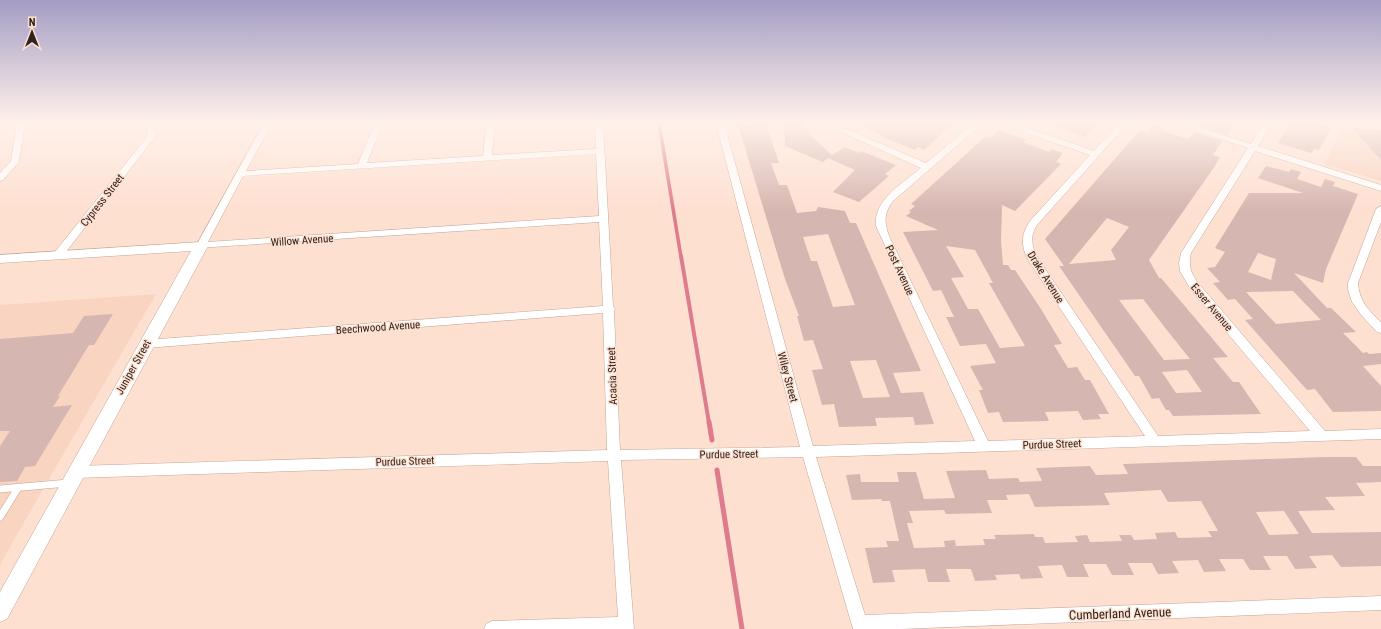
<svg xmlns="http://www.w3.org/2000/svg" width="1381" height="629" font-family="'Roboto Condensed',sans-serif">
  <rect width="100%" height="100%" fill="#fee0d1"/>
  <path fill="#f9d4c1" d="M1344,123H1381V181L1325,164Z
    M156,294L23,524L0,565V305Z"/>
  <g fill="none" stroke-linecap="round" stroke-linejoin="round">
    <path stroke="#de7b8d" stroke-width="3.5" d="M659,123L681,257"/>
    <path stroke="#de7b8d" stroke-width="4" d="M681,256L709,423"/>
    <path stroke="#de7b8d" stroke-width="5" d="M709,422L712,440
      M717,470L742,629"/>
  </g>
  <path fill="#d6b6b0" fill-rule="evenodd" d="M784,123H803V128H809V134L832,155L845,147L859,153L861,151L896,165L885,174L889,176L859,202L833,192L855,170L828,158L823,162L785,146Z
    M854,123H953L924,150L918,147L915,150L880,136L882,135Z
    M1049,123H1083L1095,126L1085,137L1049,124Z
    M1202,123H1236L1227,135L1199,126Z
    M1291,123H1308L1315,125L1318,123L1332,127L1319,150L1314,149L1311,153L1278,143Z
    M766,124L779,163H771L779,185H787L797,213L816,211L818,207L845,211L850,223H856L921,371L893,373L901,393L923,392L934,424L915,425L913,417L875,418L877,426L839,427L834,404L822,405L812,370L823,369L813,340L804,341L797,316H799L785,279L738,125ZM828,234L841,269L855,305L833,307L817,261H811L803,237ZM876,360L890,397L863,398L850,361Z
    M1153,125L1165,129L1164,131L1188,139L1195,132L1222,141L1213,155L1220,157L1215,166L1149,260L1159,278H1161L1228,357L1213,358L1233,382H1239L1261,414L1173,416L1169,410H1166L1159,398L1152,399L1139,376H1135L1059,266H1064L1045,239L1140,130L1147,133ZM1107,218L1129,227L1111,250L1116,260L1069,264ZM1143,299L1166,329L1190,359L1164,360L1119,300ZM1187,370L1202,392L1176,393L1162,372Z
    M1352,128L1381,130V160Z
    M999,130L1026,140L1023,142L1049,152L1051,149L1063,153L1056,162L1061,164L1015,211L1002,205L1001,241L1003,265H1008L1011,270H1015L1041,309L1062,344L1054,345L1068,368L1077,367L1085,380H1090L1109,414H1098L1101,419L1083,420L1078,411L1045,412L1049,421L1003,422L999,412L988,413L979,390H983L970,366L996,363L986,344L960,346L946,317H954L941,290L933,291L903,232L938,230L906,216L911,212L909,211L915,206L911,204L986,136L990,138ZM946,246L975,250L993,283H989L1025,346L1000,348L978,309H968L951,278L964,277Z
    M1266,166L1289,172L1291,169L1301,172L1297,179L1321,187L1325,179L1335,182L1333,186L1358,194L1326,269L1323,283L1294,273L1327,308H1331L1356,332L1343,333L1363,353L1367,352L1369,354L1381,353V364L1363,366L1381,386V411L1333,412L1315,389L1307,390L1245,320L1253,319L1235,299L1228,300L1213,283L1220,282L1207,268L1215,267L1225,252L1215,248L1249,193H1303L1258,178ZM1258,253L1276,259L1271,280L1248,272ZM1293,291L1321,320L1276,324L1246,292Z
    M113,314L94,345H89L58,396H60L53,407L72,405L35,466L25,467L17,481L0,482V446L10,431H0V339L73,333L84,316Z
    M1324,457H1356L1363,466H1381V482L1356,483L1365,496L1325,497L1335,510L1298,511L1312,533L1381,532V566L1341,567L1332,555L1309,556L1317,568L1295,569L1287,556H1263L1271,570H1250L1243,559H1219L1226,571L1204,572L1198,560L1172,561L1179,573L1158,574L1152,563H1128L1134,575H1112L1106,564H1083L1089,577H1067L1062,565L1038,566L1043,578L1021,579L1019,574L995,575L997,580L975,581L971,569H946L950,582H928L925,569L892,570L895,582L873,583L865,548L888,547L886,541H899L890,501H882L881,499L852,500L846,475L860,474L861,482H899L897,472H916L924,499L955,498L946,471L986,470L989,479L1018,478L1020,482L1042,481L1036,468L1090,466L1096,475L1128,474L1123,464ZM1161,490L1168,502L1201,501L1218,531H1208L1212,537L1178,538L1175,532L1155,533L1157,539L1134,540L1131,535H1119L1122,541L1090,542L1087,535L1075,536L1078,542L1045,543L1043,537H1035L1034,534L994,535L996,539H983L985,545L956,546L955,540L944,541L945,547L914,548L907,523H913L909,511L944,510L946,514L992,513L987,500H1008L1006,495L1029,494L1035,507L1110,505L1104,493ZM1284,511L1299,534L1269,535L1256,512Z"/>
  <g fill="none" stroke-linecap="round" stroke-linejoin="round">
    <defs>
      <path id="lane" d="M0,489L68,483
        M0,517L18,488"/>
      <path id="street" d="M17,123H25L19,162L3,180L0,181V173L11,161Z
        M146,123H154L155,137L62,257H54L53,255L54,253L147,137Z
        M264,123H272L246,171L358,164L375,123H383L367,163L483,156L487,123H495L492,155L596,149L595,123H603L613,306L615,309L614,312L620,450L800,447L716,123H724L813,446L975,441L876,226C873,200 903,183 921,168L839,131L843,129H846L926,163L974,123H983L893,201C883,214 884,225 891,240L988,441L1145,436L1030,263C1021,248 1020,236 1030,221L1090,155L1003,125L1002,123H1013L1094,151L1120,123H1128L1037,225C1029,237 1032,248 1039,260L1158,436L1310,431L1191,290L1180,271L1179,263L1181,253L1248,148L1173,123H1184L1251,144L1264,123H1272L1258,146L1381,185V191L1255,151L1191,253C1188,266 1191,274 1199,284L1325,431L1381,429V439L816,457L865,615L1381,596V610L901,629H853L803,457L621,460L634,629H484L486,624L492,621L618,617L608,461L76,478L71,476L69,472L71,468L76,466L607,450L603,313L146,348L142,347L140,344L142,341L146,340L603,306L599,222L197,248L196,246ZM596,154L599,216L208,242L243,176Z
        M1381,206V222L1358,283C1359,301 1369,311 1381,322V333L1377,332L1362,316L1352,302L1348,290V283L1376,209Z"/>
      <path id="secondary" d="M201,242L206,243L208,246L7,619L0,622V592L191,251L0,263V255Z"/>
    </defs>
    <use href="#lane" stroke="#c1a697" stroke-width="8"/>
    <use href="#street" stroke="#c1a697" stroke-width="1"/>
    <use href="#secondary" stroke="#c1a697" stroke-width="1"/>
    <use href="#lane" stroke="#fff" stroke-width="7"/>
    <use href="#street" fill="#fff" fill-rule="evenodd"/>
    <use href="#secondary" fill="#fff" fill-rule="evenodd"/>
  </g>
  <linearGradient id="sky" x2="0" y2="1"><stop stop-color="#a49dc4"/><stop offset="0.58" stop-color="#fff1ea"/><stop offset="1" stop-color="#fff1ea" stop-opacity="0"/></linearGradient>
  <rect width="1381" height="211" fill="url(#sky)"/>
  <g text-anchor="middle" stroke-width="3" stroke-linejoin="round" paint-order="stroke">
    <g font-size="11" fill="#2e231d" stroke="#fee0d1">
      <text transform="translate(102 200) rotate(-52)" y="4">Cypress Street</text>
      <text transform="translate(302 240) rotate(-4)" y="4">Willow Avenue</text>
      <text transform="translate(900 270) rotate(65)" y="4">Post Avenue</text>
      <text transform="translate(1046 277) rotate(58)" y="4">Drake Avenue</text>
      <text transform="translate(1212 307) rotate(50)" y="4">Esser Avenue</text>
      <text transform="translate(378 327) rotate(-4)" y="4">Beechwood Avenue</text>
      <text transform="translate(133 367) rotate(-61)" y="4">Juniper Street</text>
      <text transform="translate(612 376) rotate(-92)" y="4">Acacia Street</text>
      <text transform="translate(788 377) rotate(75)" y="4">Wiley Street</text>
      <text transform="translate(1052 444) rotate(-2)" y="4">Purdue Street</text>
      <text transform="translate(729 454) rotate(-1)" y="4">Purdue Street</text>
      <text transform="translate(405 461) rotate(-2)" y="4">Purdue Street</text>
    </g>
    <g font-size="13" fill="#2e231d" stroke="#fee0d1">
      <text transform="translate(1120 613) rotate(-2)" y="5">Cumberland Avenue</text>
    </g>
  </g>
  <g transform="translate(32 32)" stroke="#fee0d1" stroke-width="3" paint-order="stroke">
  <path d="M0-3L7 15L0 10L-7 15Z" fill="#2e231d"/>
  <text y="-6" font-size="11" font-weight="bold" text-anchor="middle" fill="#2e231d">N</text>
  </g>
</svg>
